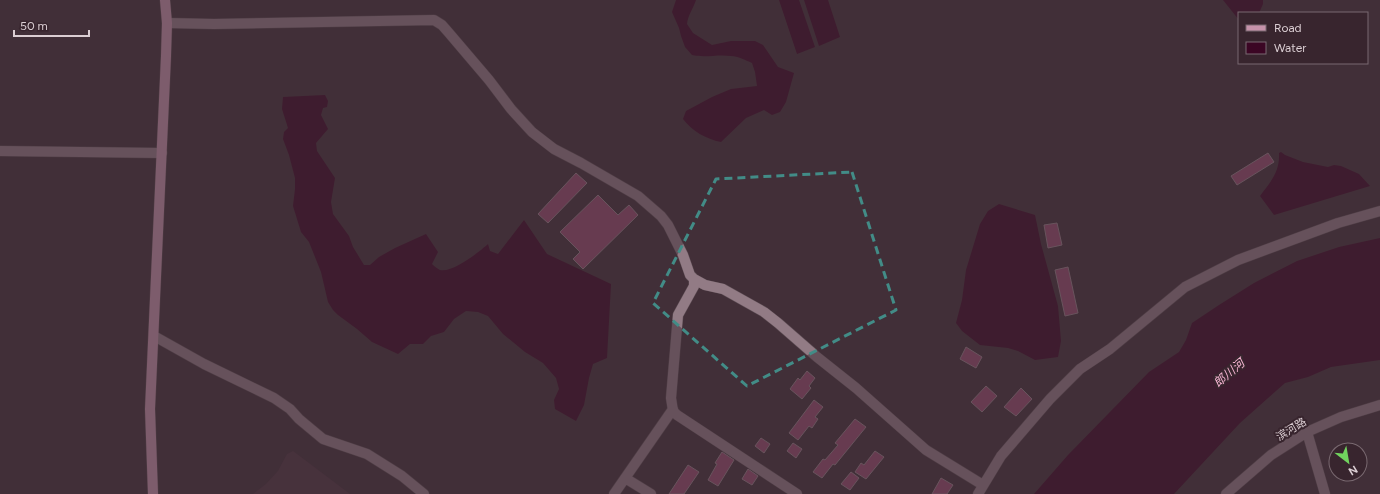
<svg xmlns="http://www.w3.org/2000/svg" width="1380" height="494" font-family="Figtree,'Noto Sans SC',sans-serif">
  <rect width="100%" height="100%" fill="#422f38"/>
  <path fill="#4f3541" d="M293,451L350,494H253L266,484L278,471L287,454Z"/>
  <path fill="#3b0624" d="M676,0H696C693,9 688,15 687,24L693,33L712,45L731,41H755L763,45L778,67L794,73L786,102L780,112L772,115L764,110L746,118L721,142C706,139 692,131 683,119L686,111L712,97L731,89L757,86L755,72L752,63C745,60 738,56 731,56C718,54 705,58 692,55L685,47L681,36L679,28L672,12Z
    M779,0H799L815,47L797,54Z
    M804,0H828L840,37L819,46Z
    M1223,0H1263V4L1259,13H1239V20Z
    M325,95L328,101L327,107L323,108L321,115L328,129L316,143L317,151L335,178L331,202L333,214L349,236L353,247L364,265H370L379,257L395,248L426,234L438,252L432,264C434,266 438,269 440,270C453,273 479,252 488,244L490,251L498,254L524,220L547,254L611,284L607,358L593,364L589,378L584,405L576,421L555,409L554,400L559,389L556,378L543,363L525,352L503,334L488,316L478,312L466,311L454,319L444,332L431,336L423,344H410L398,354L372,342L357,329L338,315L333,310L328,302L321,272L309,242L301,232L293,206L295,189V178L289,155L283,139L284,132L288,128L282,109L283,97Z
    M1281,152L1285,155L1303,162L1328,167L1334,165L1341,166L1359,174L1370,186L1274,215L1260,196C1271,181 1280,172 1279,153Z
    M999,204L1035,215L1041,244L1058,306L1061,341L1058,357L1035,360L1018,351L1008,348L980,345L962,331L956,323L962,300L966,270L980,224L988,211Z
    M1380,238V360L1331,367L1308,377L1285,383L1240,423L1174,494H1034L1068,455L1149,372L1179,352L1186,340L1192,323L1219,305L1254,283L1297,261L1339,247Z"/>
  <path fill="#94496e" stroke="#967f88" d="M1268,153L1274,162L1237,185L1231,176Z
    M576,173L587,183L548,223L538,214Z
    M598,195L618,215L629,205L638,215L583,269L573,259L580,252L560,232Z
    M1057,223L1062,245L1048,248L1044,225Z
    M1068,267L1078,313L1065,316L1055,270Z
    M966,347L982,357L976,368L960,359Z
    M807,371L815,378L809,386L811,388L802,399L790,389L798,378L800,380Z
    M986,386L997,396L982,412L971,402Z
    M1021,388L1032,399L1016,416L1004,407Z
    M814,400L823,407L815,417L818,419L812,428L809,426L798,440L789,433Z
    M855,419L866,427L835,465L833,464L822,478L813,472L823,459L825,460L838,445L835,443Z
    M761,438L770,444L764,453L755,446Z
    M793,443L802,449L796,458L787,451Z
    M875,451L884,457L866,479L855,472L861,463L864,465Z
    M722,452L734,460L718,486L708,480L717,464L715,463Z
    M688,465L699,472L684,494H669Z
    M748,469L758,476L752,485L742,479Z
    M851,472L859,478L850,490L841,484Z
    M941,478L953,485L947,494H932Z"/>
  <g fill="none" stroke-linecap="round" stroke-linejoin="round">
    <defs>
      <path id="minor" d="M167,23L214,24L434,20L442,25L449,33L489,80L511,109L532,132L554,149L581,163L638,196L661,216L668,225L683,255L690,275L694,279L705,285L723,289L764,312L778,323L817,357L856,388L926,450L983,485
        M0,151L162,153
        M694,279V286L678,315L671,398L673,411L677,415L797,494
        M154,336L204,364L274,398L290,409L299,419L323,439L367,454L402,476L424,494
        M1307,432L1325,494
        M625,478L651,494
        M614,494L673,409
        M978,494L1001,456L1050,399L1080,369L1110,349L1185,287L1238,260L1338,223L1380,211
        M1226,494L1271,455L1307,432L1341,417L1380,405"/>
      <path id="major" d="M153,494L150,409L166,56L167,23L165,0"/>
    </defs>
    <use href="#minor" stroke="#5e4e55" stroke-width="11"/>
    <use href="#major" stroke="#5e4e55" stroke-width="11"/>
    <use href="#minor" stroke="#927b85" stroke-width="10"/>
    <use href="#major" stroke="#c692aa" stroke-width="10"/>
  </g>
  <path d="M0 0H1380V494H0ZM852,172L896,310L747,386L653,303L716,179Z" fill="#422f38" fill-opacity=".55" fill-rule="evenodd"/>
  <path fill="none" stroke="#428c87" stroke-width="3" stroke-dasharray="8 5" stroke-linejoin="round" d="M852,172L896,310L747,386L653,303L716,179Z"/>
  <g text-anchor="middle" stroke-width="4" stroke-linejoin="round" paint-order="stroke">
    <g font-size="11" fill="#dbced3" stroke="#38252e">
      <text transform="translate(1291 429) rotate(-31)" y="4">滨河路</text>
    </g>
    <g font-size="12" font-style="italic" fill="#f6b5d2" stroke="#38252e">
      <text transform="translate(1229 373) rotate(-40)" y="4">郎川河</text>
    </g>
  </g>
  <rect x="1238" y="12" width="130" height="52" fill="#38252e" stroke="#796970"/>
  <rect x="1246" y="25" width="20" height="6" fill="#c692aa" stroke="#796970"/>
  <text x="1274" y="32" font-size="12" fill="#dbced3">Road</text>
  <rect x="1246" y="42" width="20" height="12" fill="#3b0624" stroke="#796970"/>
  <text x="1274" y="52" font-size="12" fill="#dbced3">Water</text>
  <g transform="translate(1348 462) rotate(149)"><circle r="19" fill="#38252e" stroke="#796970"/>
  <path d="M0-3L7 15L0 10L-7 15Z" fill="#71d35e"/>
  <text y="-6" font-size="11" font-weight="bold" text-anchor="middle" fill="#dbced3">N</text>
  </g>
  <path d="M14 30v6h75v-6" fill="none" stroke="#dbced3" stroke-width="2"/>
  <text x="20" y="30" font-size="12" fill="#dbced3" stroke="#38252e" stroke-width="3" paint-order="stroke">50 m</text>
</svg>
